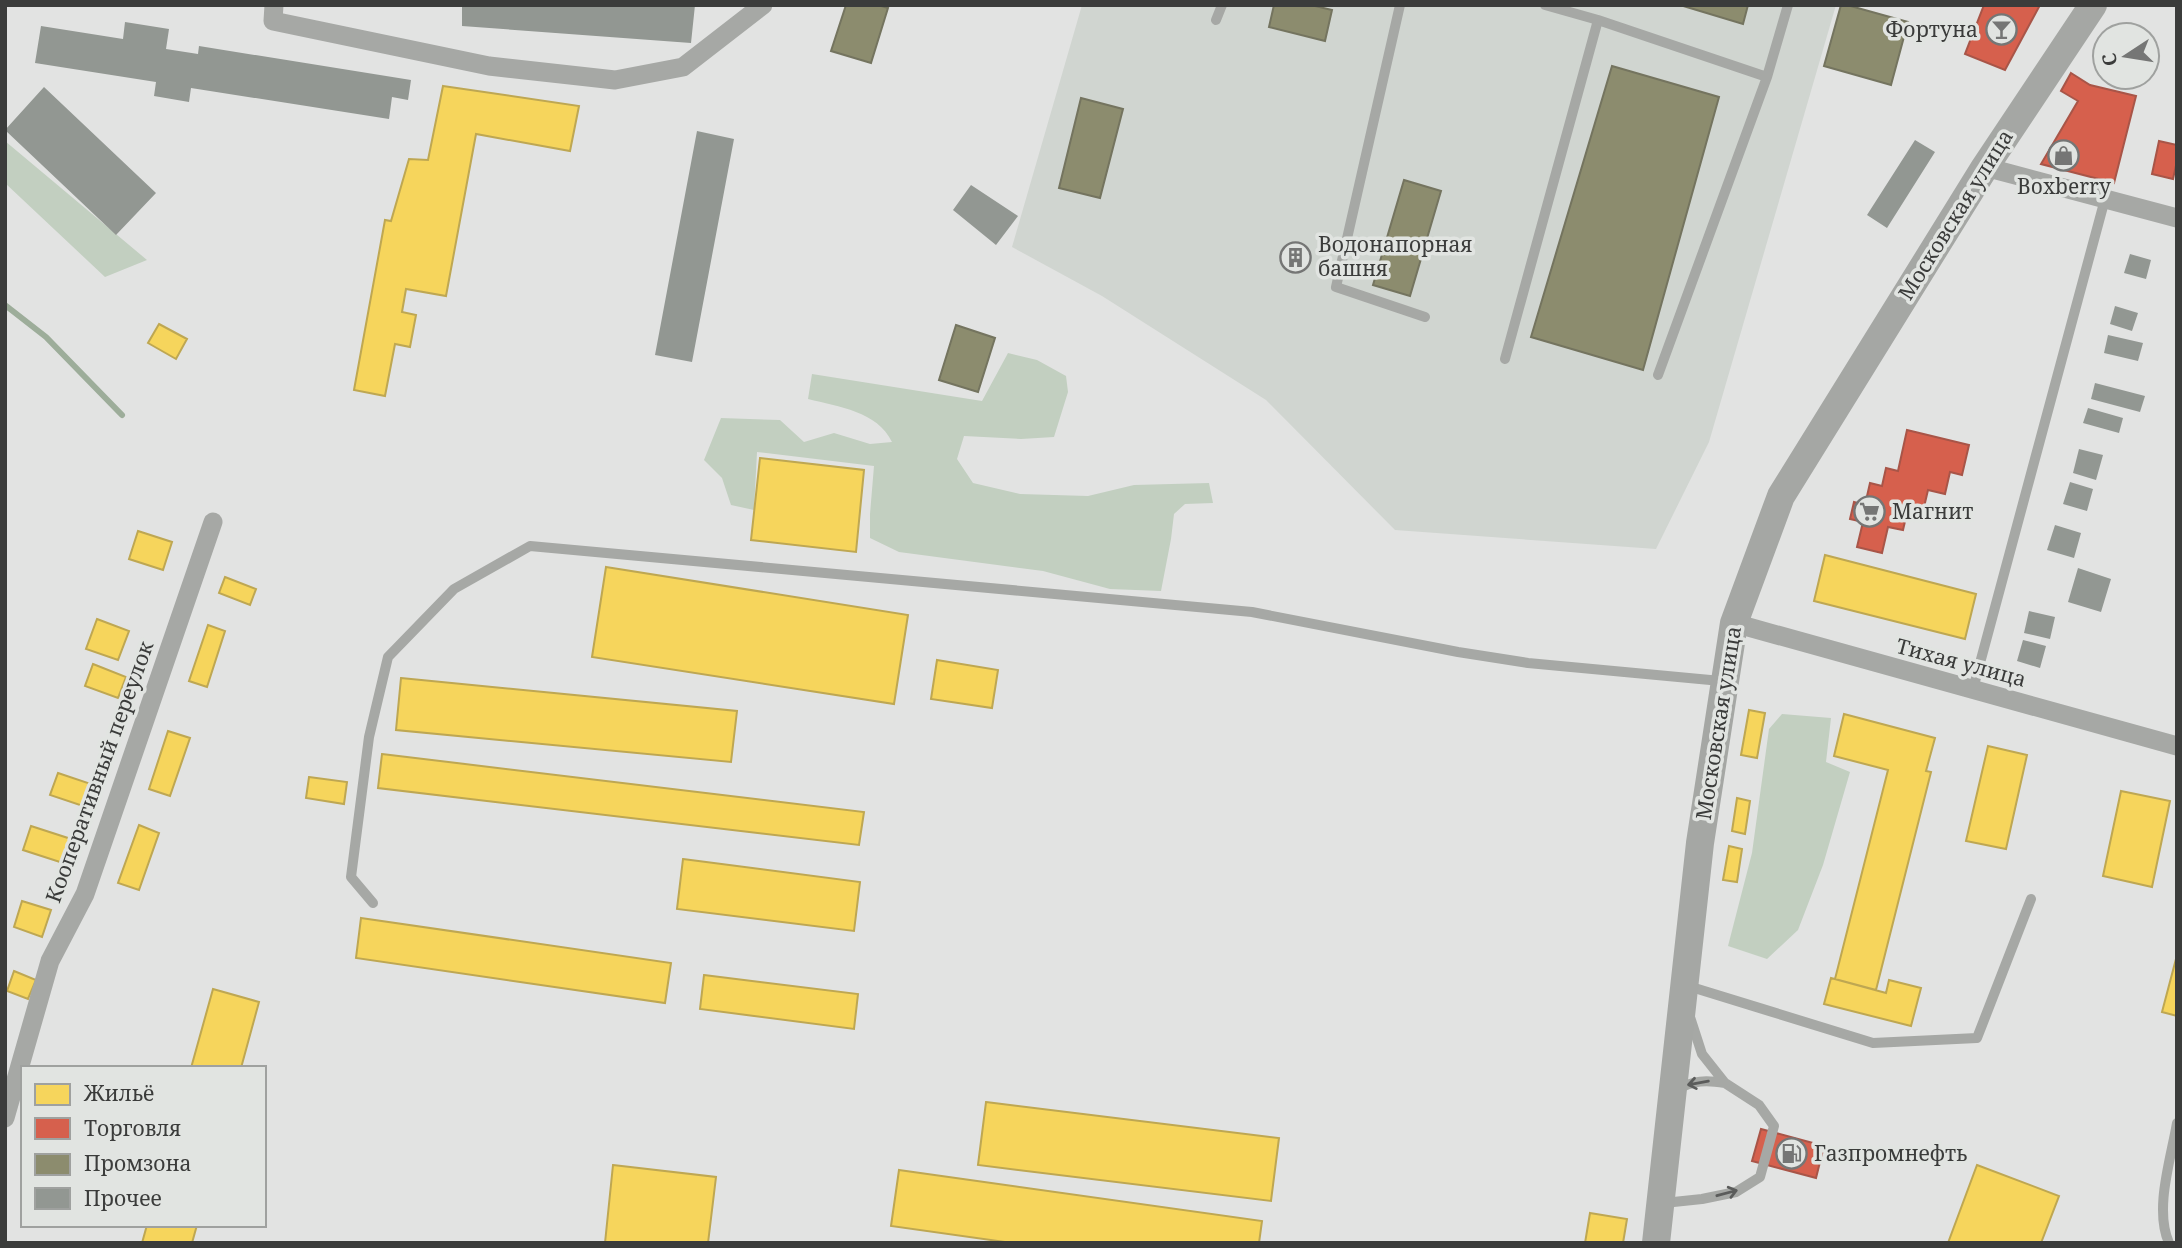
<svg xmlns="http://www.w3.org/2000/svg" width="2182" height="1248" font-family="'Noto Serif',serif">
  <rect width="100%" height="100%" fill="#e2e3e2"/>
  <path fill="#d0d5d0" d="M1082,5H1836L1709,442L1656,549L1395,530L1266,400L1102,296L1012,247Z"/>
  <path fill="#c2cfc0" d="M5,141L147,260L105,277L5,183Z
    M1008,353L1037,360L1066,376L1068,392L1054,437L1021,439L964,436L957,459L973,483L1020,494L1088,496L1134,485L1209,483L1213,503L1185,504L1174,514L1171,539L1161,591L1110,589L1043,571L899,552L870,538V514L874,466L757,452L754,510L731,505L722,478L704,460L721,418L780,420L804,442L834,433L870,444L892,442C877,411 839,407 808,399L812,374L982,401Z
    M1782,714L1831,718L1826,762L1850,772L1823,865L1798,930L1767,959L1728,946L1752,853L1769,729Z"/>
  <path fill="#f6d55c" stroke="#bea752" stroke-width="2" d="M443,86L579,106L570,151L476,134L446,296L406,289L402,312L416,315L410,347L395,344L385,396L354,390L385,220L391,221L409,159L428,160Z
    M159,324L187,339L176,359L148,343Z
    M760,458L864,470L856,552L751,540Z
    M138,531L172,542L163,570L129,559Z
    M1825,555L1976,594L1965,639L1814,601Z
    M606,567L908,615L894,704L592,657Z
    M225,577L256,589L250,605L219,593Z
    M97,619L129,631L118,660L86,649Z
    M208,625L225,631L207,687L189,681Z
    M937,660L998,670L992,708L931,699Z
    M93,664L126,677L118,698L85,686Z
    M401,678L737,711L731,762L396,730Z
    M1749,710L1765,713L1757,758L1741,755Z
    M1844,714L1935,738L1926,771L1931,772L1876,990L1835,979L1888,770L1834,756Z
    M168,731L190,738L170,796L149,789Z
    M1988,746L2027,755L2006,849L1966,841Z
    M382,754L864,812L859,845L378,788Z
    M58,773L94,785L86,807L50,795Z
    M309,777L347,782L344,804L306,798Z
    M2121,791L2170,801L2152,887L2103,876Z
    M1737,798L1750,801L1745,834L1732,831Z
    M139,825L159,833L139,890L118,883Z
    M31,826L71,839L63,863L23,850Z
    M1729,846L1742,849L1737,882L1723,880Z
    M683,859L860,882L854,931L677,909Z
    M22,901L51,910L42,937L14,927Z
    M361,918L671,963L665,1003L356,958Z
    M2177,955V1016L2162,1012Z
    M14,971L36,980L28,999L7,991Z
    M704,975L858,994L854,1029L700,1009Z
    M1831,978L1886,993L1889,980L1921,988L1911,1026L1824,1004Z
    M213,989L259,1002L241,1068H191Z
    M986,1102L1279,1138L1271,1201L978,1165Z
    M613,1165L716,1177L708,1243H605Z
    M1977,1165L2059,1196L2041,1243H1948Z
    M899,1170L1262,1221L1259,1243H1012L891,1226Z
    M1590,1213L1627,1219L1623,1243H1585Z
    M147,1225H197L192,1243H142Z"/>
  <path fill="#d6604d" stroke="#a85548" stroke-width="2" d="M1984,5H2040L2005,70L1965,54Z
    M2071,73L2090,85L2136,96L2114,183L2041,164L2078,101L2061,91Z
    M2159,141L2177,145V161L2173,179L2152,174Z
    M1907,430L1969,445L1962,475L1950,472L1945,494L1928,490L1924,507L1909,504L1903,530L1888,527L1882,553L1857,547L1863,522L1850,519L1854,502L1865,505L1870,483L1882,486L1886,468L1898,471Z
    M1761,1129L1824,1146L1816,1178L1752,1161Z"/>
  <path fill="#8c8c6e" stroke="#74745f" stroke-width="2" d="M846,5H878L888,8L871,63L831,51Z
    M1274,5H1311L1332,10L1325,41L1269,27Z
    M1680,5H1748L1743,24Z
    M1841,5H1847L1908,22L1891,85L1824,66Z
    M1612,66L1719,97L1643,370L1531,337Z
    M1081,98L1123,109L1100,198L1059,188Z
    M1404,180L1441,191L1410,296L1373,285Z
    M1282 258a13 13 0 1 1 26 0a13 13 0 1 1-26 0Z
    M956,325L995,338L978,392L939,380Z"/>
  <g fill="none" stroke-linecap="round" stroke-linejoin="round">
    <path stroke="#9dad9a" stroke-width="6" d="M5,305L46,337L122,415"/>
  </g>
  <path fill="#929792" d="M462,5H695L691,43L462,26Z
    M125,22L169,29L166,49L198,54L199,46L411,80L408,100L392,97L389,119L191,88L189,102L154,96L156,82L35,63L41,26L123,39Z
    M44,87L156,193L116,235L5,130Z
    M697,131L734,139L692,362L655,355Z
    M1915,140L1935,152L1887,228L1867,215Z
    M971,185L1018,216L996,245L953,210Z
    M2130,254L2151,260L2146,279L2124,273Z
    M2115,306L2138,313L2132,331L2110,324Z
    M2108,335L2143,343L2138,361L2104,353Z
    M2095,383L2145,396L2140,412L2091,399Z
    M2088,408L2123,418L2119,433L2083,423Z
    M2079,449L2103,455L2096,480L2073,473Z
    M2070,482L2093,489L2087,511L2063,504Z
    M2055,525L2081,533L2074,558L2047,550Z
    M2078,568L2111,579L2101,612L2068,602Z
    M2029,611L2055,617L2050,639L2024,633Z
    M2023,640L2046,646L2040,668L2017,661Z"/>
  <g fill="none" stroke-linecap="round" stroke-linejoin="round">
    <path stroke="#a6a8a5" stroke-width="10" d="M1400,5L1336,287L1425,317
      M1545,5L1598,20L1767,77L1788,5
      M1216,20L1222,5
      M1505,359L1598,20
      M1658,375L1767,77
      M1973,689L2105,199
      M373,903L351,877L369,737L388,657L454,589L530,546L1252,612L1458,652L1528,663L1721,681
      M1688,986L1873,1043L1977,1038L2031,899
      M1676,1090C1694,1080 1706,1080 1725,1083
      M1664,1203L1702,1199L1736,1192L1760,1177L1774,1126L1759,1105L1725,1083L1702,1054L1689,1014
      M2169,1243C2154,1209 2171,1159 2177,1123"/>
    <path stroke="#a6a8a5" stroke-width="19" d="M274,5L273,21L489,66L615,80L683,67L763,5
      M1985,167L2177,218
      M1734,623L2177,746
      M5,1118L50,961L85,894L213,522"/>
    <path stroke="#a5a7a4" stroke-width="28" d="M1656,1243L1700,843L1734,623L1781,496L1985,167L2093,5"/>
  </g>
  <defs><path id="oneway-shaft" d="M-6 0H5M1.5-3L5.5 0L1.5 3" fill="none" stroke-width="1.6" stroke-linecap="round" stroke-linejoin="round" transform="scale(1.75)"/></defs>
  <g stroke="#5b5c5b">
    <use href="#oneway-shaft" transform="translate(1698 1083) rotate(170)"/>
    <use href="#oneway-shaft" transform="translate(1727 1193) rotate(-15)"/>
  </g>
  <defs>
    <symbol id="bar-ring" viewBox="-11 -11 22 22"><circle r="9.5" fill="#e1e4e1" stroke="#757675" stroke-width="1.5"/><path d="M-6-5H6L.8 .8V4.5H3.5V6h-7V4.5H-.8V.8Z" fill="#757675"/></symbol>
    <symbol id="shop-ring" viewBox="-11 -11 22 22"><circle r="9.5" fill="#e1e4e1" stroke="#757675" stroke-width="1.5"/><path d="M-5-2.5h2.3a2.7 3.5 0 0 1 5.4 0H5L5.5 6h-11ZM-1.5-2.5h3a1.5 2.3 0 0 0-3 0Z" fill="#757675"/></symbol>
    <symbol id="building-ring" viewBox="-11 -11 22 22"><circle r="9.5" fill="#e1e4e1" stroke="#757675" stroke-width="1.5"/><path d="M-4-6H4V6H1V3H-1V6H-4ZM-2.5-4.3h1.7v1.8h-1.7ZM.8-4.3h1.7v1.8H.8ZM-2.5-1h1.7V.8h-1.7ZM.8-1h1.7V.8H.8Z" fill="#757675"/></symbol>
    <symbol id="supermarket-ring" viewBox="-11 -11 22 22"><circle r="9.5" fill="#e1e4e1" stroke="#757675" stroke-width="1.5"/><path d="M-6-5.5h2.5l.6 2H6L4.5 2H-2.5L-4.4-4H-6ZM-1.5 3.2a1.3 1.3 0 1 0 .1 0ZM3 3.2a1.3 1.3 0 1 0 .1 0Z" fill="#757675"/></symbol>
    <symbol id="fuel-ring" viewBox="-11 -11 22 22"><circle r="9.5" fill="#e1e4e1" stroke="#757675" stroke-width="1.5"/><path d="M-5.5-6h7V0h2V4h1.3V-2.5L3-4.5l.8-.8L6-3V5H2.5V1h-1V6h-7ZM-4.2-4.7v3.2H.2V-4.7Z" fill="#757675"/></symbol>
  </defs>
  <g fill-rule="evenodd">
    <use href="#bar-ring" x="1984" y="12" width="35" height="35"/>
    <use href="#shop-ring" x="2046" y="138" width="35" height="35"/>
    <use href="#building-ring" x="1278" y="240" width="35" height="35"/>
    <use href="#supermarket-ring" x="1852" y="494" width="35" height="35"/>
    <use href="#fuel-ring" x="1774" y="1136" width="35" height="35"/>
  </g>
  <g text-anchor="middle" stroke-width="7" stroke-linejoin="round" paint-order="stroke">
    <g font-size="21" fill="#3b3c3b" stroke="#e1e4e1" text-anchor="start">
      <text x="1978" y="37" text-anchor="end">Фортуна</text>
      <text x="2064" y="194" text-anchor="middle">Boxberry</text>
      <text x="1318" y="252">Водонапорная<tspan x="1318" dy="24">башня</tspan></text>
      <text x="1892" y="519">Магнит</text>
      <text x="1814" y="1161">Газпромнефть</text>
    </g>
    <g font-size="21" fill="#3b3c3b" stroke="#e1e4e1">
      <text transform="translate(1956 215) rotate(-58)" y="7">Московская улица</text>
      <text transform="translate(1961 663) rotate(15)" y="7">Тихая улица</text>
      <text transform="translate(1719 723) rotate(-81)" y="7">Московская улица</text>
      <text transform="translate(100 772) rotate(-70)" y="7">Кооперативный переулок</text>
    </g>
  </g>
  <rect width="2182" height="1248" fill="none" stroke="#3b3c3b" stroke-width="14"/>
  <rect x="21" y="1066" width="245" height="161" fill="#e1e4e1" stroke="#9fa19f" stroke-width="2"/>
  <rect x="35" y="1084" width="35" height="21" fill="#f6d55c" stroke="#9fa19f" stroke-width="2"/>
  <text x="84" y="1101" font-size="21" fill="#3b3c3b">Жильё</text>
  <rect x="35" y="1118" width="35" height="21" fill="#d6604d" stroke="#9fa19f" stroke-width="2"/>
  <text x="84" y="1136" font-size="21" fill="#3b3c3b">Торговля</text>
  <rect x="35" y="1154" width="35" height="21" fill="#8c8c6e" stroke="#9fa19f" stroke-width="2"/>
  <text x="84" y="1171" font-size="21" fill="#3b3c3b">Промзона</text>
  <rect x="35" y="1188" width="35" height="21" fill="#929792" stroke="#9fa19f" stroke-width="2"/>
  <text x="84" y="1206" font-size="21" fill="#3b3c3b">Прочее</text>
  <g transform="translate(2126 56) rotate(258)"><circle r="33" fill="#e1e4e1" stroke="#9fa19f" stroke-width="2"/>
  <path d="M0-5L12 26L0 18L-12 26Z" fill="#757675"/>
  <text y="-10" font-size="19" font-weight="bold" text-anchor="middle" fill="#3b3c3b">С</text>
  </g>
</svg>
